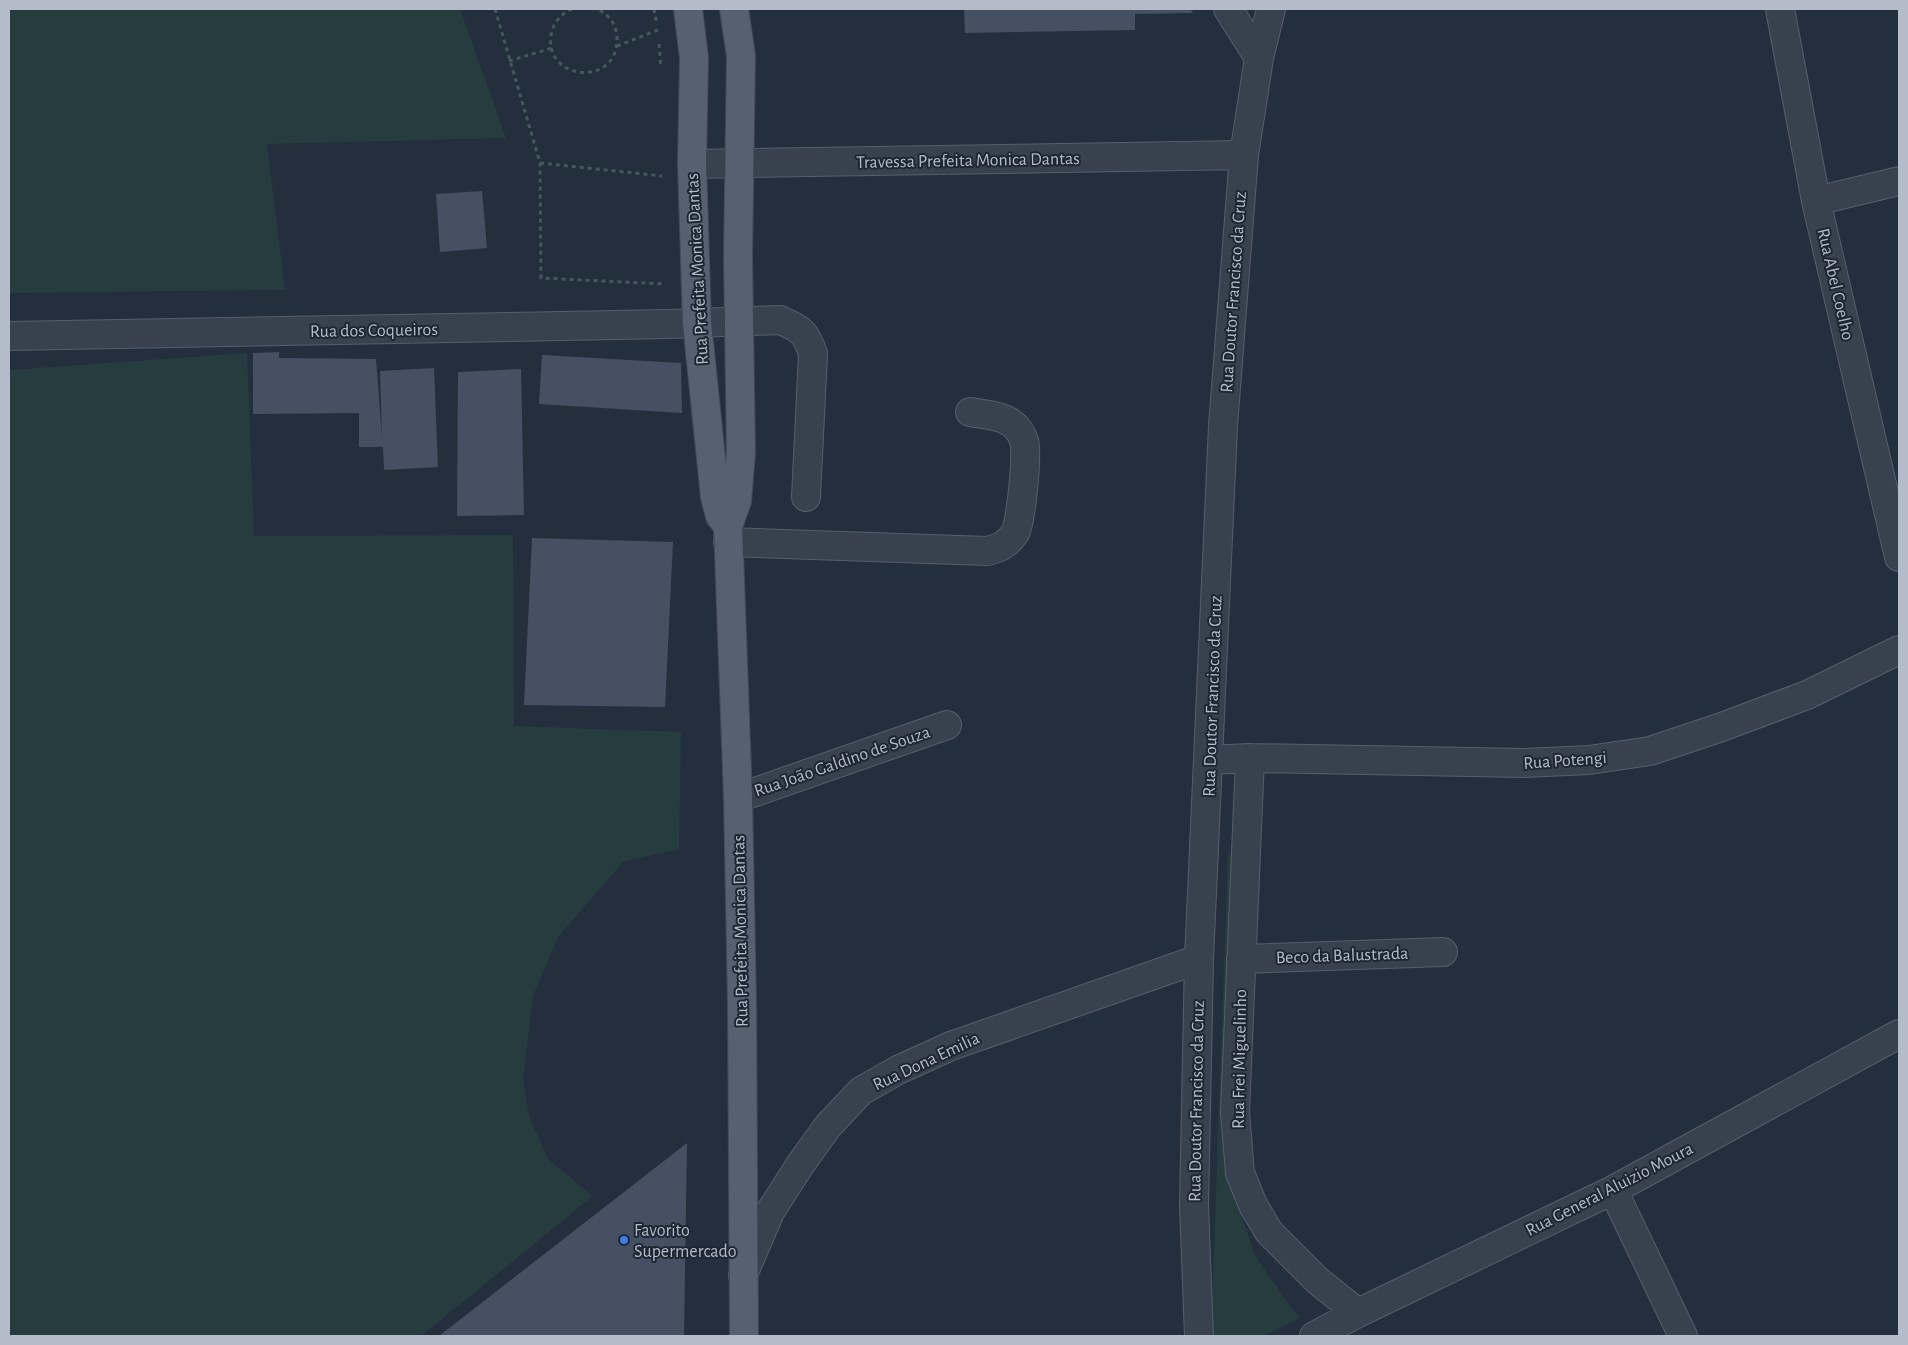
<svg xmlns="http://www.w3.org/2000/svg" width="1908" height="1345" font-family="'Alegreya Sans',sans-serif">
  <rect width="100%" height="100%" fill="#242f3e"/>
  <path fill="#263c3f" d="M9,9H460L506,138L267,144L285,290L9,293Z
    M247,353L254,536L513,535L514,726L681,732L679,849L623,862L558,937L533,996L523,1080L529,1116L548,1159L593,1196L421,1336H9V370Z
    M1228,854L1238,858L1229,1178L1255,1256L1299,1318L1264,1336H1211Z"/>
  <path fill="#455162" d="M964,9H1190L1193,13L1135,14V30L965,33Z
    M482,191L487,248L440,252L436,194Z
    M279,352V358L376,359L382,438L380,371L434,368L438,467L384,470L383,447H359V413L253,414V353Z
    M542,355L681,363L682,413L539,404Z
    M521,369L524,515L457,516L458,372Z
    M532,538L673,542L665,707L524,705Z
    M687,1143L684,1336H439Z"/>
  <g fill="none" stroke-linecap="round" stroke-linejoin="round">
    <defs>
      <path id="minor" d="M1228,9L1259,58
        M1780,9L1816,201L1899,557
        M692,164L1244,155
        M1816,201L1899,181
        M9,336L669,324L780,320C801,329 806,332 813,354L806,497
        M728,542L987,551C1000,548 1008,544 1015,533C1021,523 1028,452 1024,441C1023,438 1021,433 1019,431C1008,415 987,415 970,412
        M1250,758L1235,1112L1240,1173L1253,1205L1269,1232L1318,1281L1358,1313
        M1209,760L1250,758L1524,763L1589,760L1650,751L1719,728L1807,695L1899,650
        M738,798L947,725
        M1241,959L1443,952
        M1613,1190L1683,1336
        M743,1275L770,1212L800,1165L828,1126L861,1091L898,1070L951,1046L1199,959
        M1199,1336L1194,1206L1199,959L1223,426L1244,155L1259,58L1271,9
        M1314,1336L1358,1313L1613,1190L1899,1034"/>
      <path id="major" d="M688,9L694,58L692,164L697,323L715,497L720,516L728,526
        M734,9L741,56L738,258L741,452L737,501L728,526L738,798L742,1004L744,1336"/>
    </defs>
    <use href="#minor" stroke="#565f6c" stroke-width="30"/>
    <use href="#major" stroke="#414a57" stroke-width="30"/>
    <path stroke="#44595c" stroke-width="3" stroke-dasharray="4 4" stroke-linecap="butt" d="M495,9L540,163L541,278L665,284
      M572,9C562,13 555,21 552,31C539,79 617,90 617,39C617,25 609,14 597,9
      M654,9L657,25
      M659,44L661,68
      M617,46L658,30
      M509,61L552,48
      M540,163L662,176"/>
    <use href="#minor" stroke="#38414e" stroke-width="28"/>
    <use href="#major" stroke="#56606e" stroke-width="28"/>
  </g>
  <circle fill="#3f7fe0" stroke="#1d2633" stroke-width="2" cx="624" cy="1240" r="5"/>
  <g text-anchor="middle" stroke-width="4" stroke-linejoin="round" paint-order="stroke">
    <g font-size="18" fill="#b4bcc9" stroke="#1d2633">
      <text transform="translate(968 160) rotate(-1)" y="6">Travessa Prefeita Monica Dantas</text>
      <text transform="translate(697 269) rotate(-93)" y="6">Rua Prefeita Monica Dantas</text>
      <text transform="translate(1836 284) rotate(77)" y="6">Rua Abel Coelho</text>
      <text transform="translate(1233 292) rotate(-86)" y="6">Rua Doutor Francisco da Cruz</text>
      <text transform="translate(374 330) rotate(-1)" y="6">Rua dos Coqueiros</text>
      <text transform="translate(1212 696) rotate(-88)" y="6">Rua Doutor Francisco da Cruz</text>
      <text transform="translate(1565 760) rotate(-4)" y="6">Rua Potengi</text>
      <text transform="translate(842 761) rotate(-19)" y="6">Rua João Galdino de Souza</text>
      <text transform="translate(740 931) rotate(-91)" y="6">Rua Prefeita Monica Dantas</text>
      <text transform="translate(1342 955) rotate(-2)" y="6">Beco da Balustrada</text>
      <text transform="translate(1239 1059) rotate(-89)" y="6">Rua Frei Miguelinho</text>
      <text transform="translate(926 1061) rotate(-25)" y="6">Rua Dona Emilia</text>
      <text transform="translate(1196 1101) rotate(-89)" y="6">Rua Doutor Francisco da Cruz</text>
      <text transform="translate(1609 1189) rotate(-27)" y="6">Rua General Aluizio Moura</text>
    </g>
    <g font-size="18" fill="#b4bcc9" stroke="#1d2633" text-anchor="start">
      <text x="634" y="1236">Favorito<tspan x="634" dy="21">Supermercado</tspan></text>
    </g>
  </g>
  <rect width="1908" height="1345" fill="none" stroke="#b4bcc9" stroke-width="20"/>
</svg>
